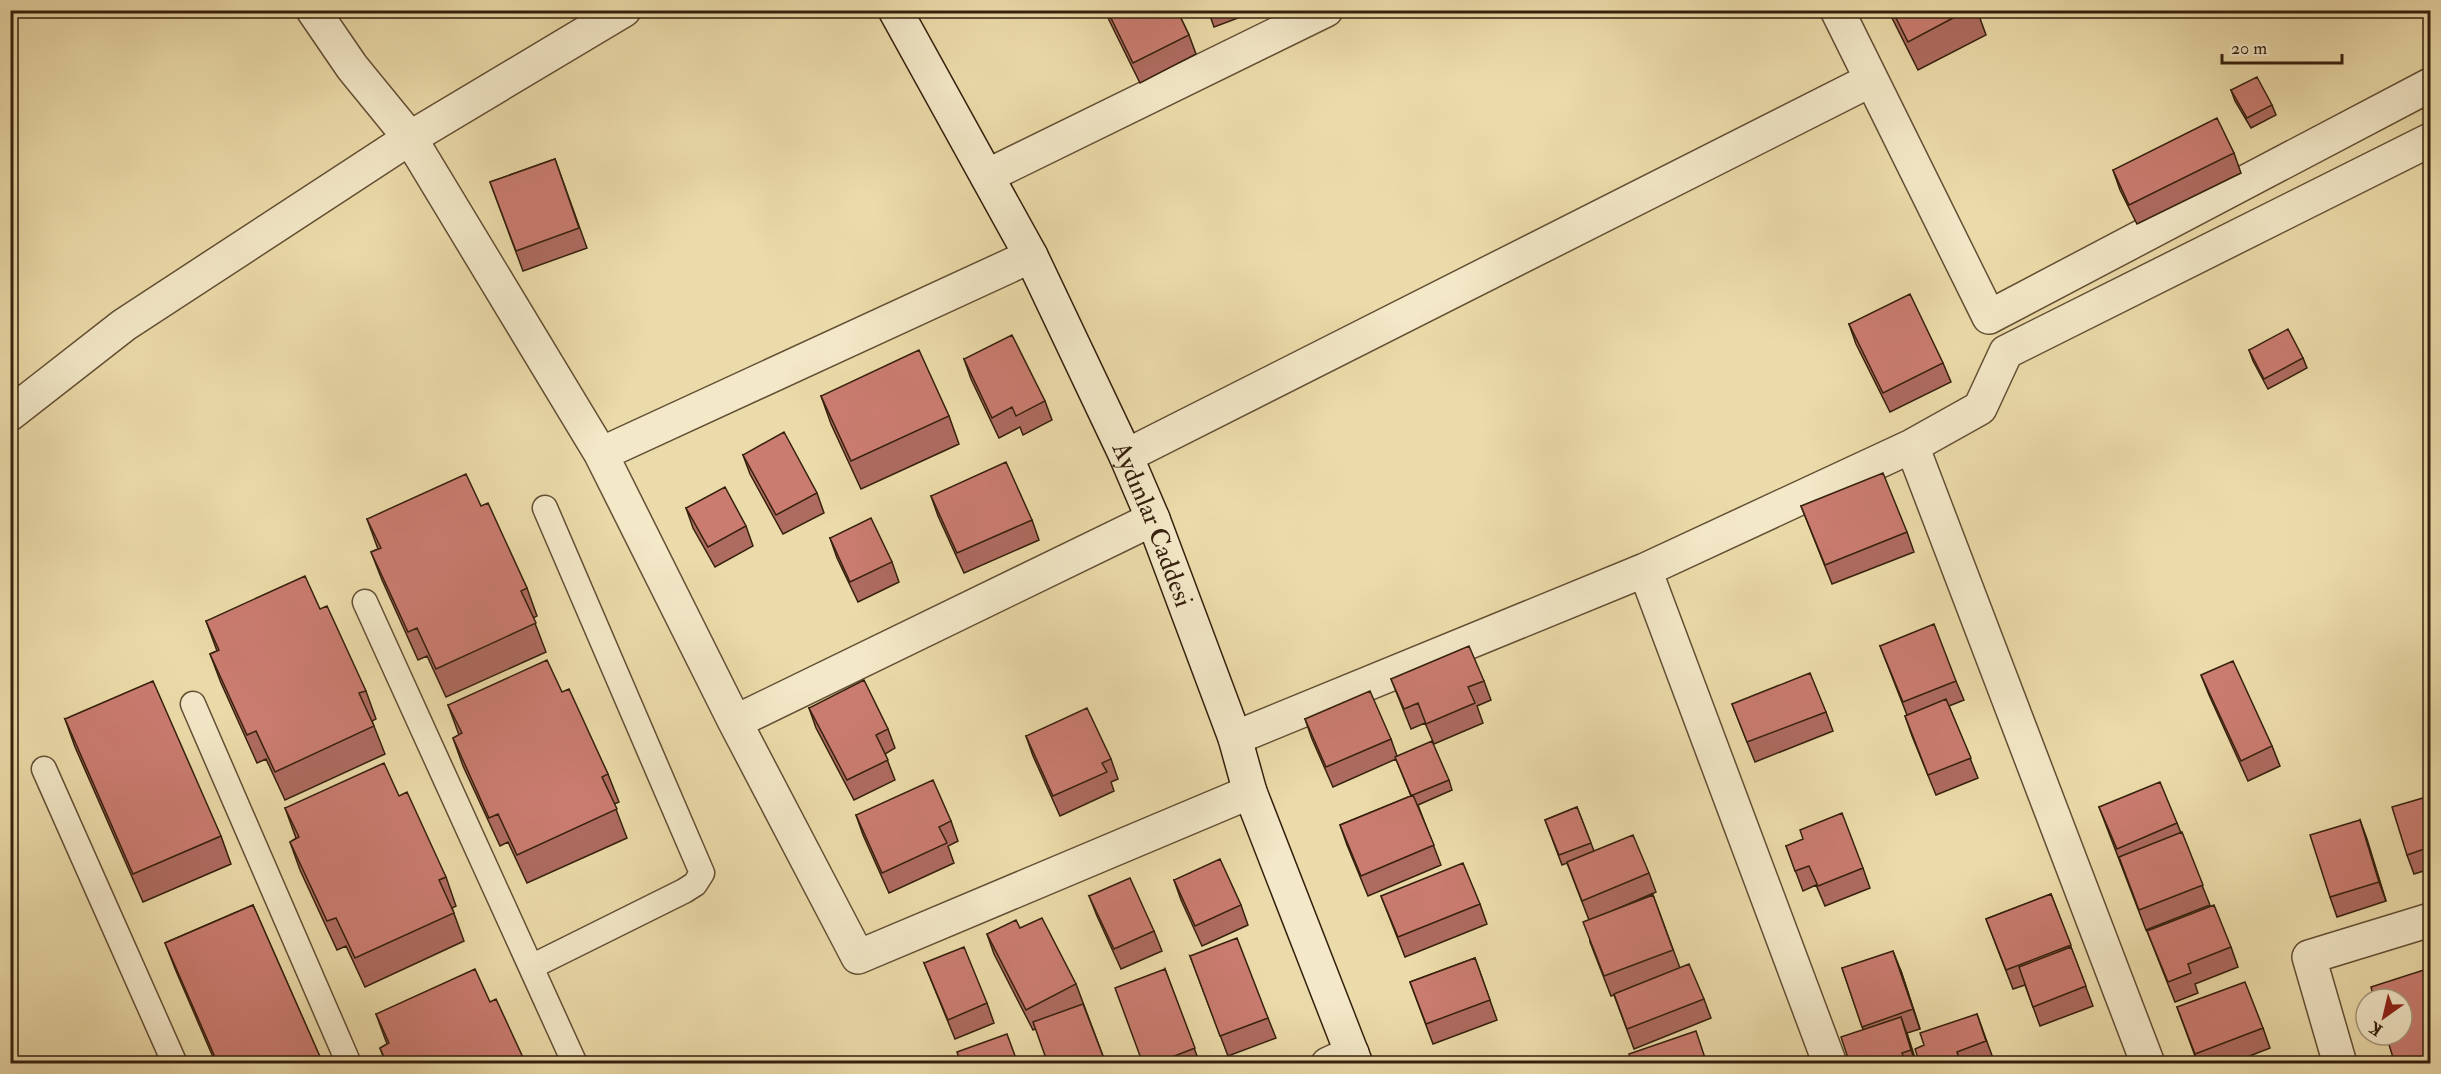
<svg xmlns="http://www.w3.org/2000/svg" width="2441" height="1074" font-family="'IM FELL Double Pica',serif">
  <rect width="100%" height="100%" fill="#ecdbaa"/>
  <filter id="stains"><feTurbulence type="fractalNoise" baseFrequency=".00333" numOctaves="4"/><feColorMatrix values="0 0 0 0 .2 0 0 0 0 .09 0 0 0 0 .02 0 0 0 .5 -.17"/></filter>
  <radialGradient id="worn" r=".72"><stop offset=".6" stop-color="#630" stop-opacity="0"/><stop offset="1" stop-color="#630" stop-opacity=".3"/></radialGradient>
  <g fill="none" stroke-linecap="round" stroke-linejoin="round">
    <defs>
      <path id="lane" d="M365,602L575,1064
        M193,704L349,1064
        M44,769L175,1064
        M531,967L684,891L695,884L702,873L545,508"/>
      <path id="street" d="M313,10L352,67L410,138L601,454L735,722L858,957L1250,792
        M1837,10L1989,317L2430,85
        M987,176L1326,10
        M10,414L124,325L410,138L624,10
        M1912,446L2148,1064
        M601,454L1031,256
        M1126,456L1871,80
        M1645,570L1830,1064
        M735,722L1153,519
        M1235,738L1645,570L1912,446L1980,408L2006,352L2430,140
        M1328,1064L1352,1053
        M2340,1064L2309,957L2430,920"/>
      <g id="secondary">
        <path id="s1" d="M895,10L1031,256L1126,456L1153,519L1235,738L1250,792L1356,1064"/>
      </g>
    </defs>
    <use href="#lane" stroke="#634f34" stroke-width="27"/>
    <use href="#street" stroke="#634f34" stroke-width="36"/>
    <use href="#secondary" stroke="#35200d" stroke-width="36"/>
    <use href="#lane" stroke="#f3e8c8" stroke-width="24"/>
    <use href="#street" stroke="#f3e8c8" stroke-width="33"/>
    <use href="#secondary" stroke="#f3e8c8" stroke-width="33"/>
  </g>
  <path fill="#ae6b60" stroke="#35200d" stroke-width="1.5" d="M1106,10H1177L1189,35L1196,54L1140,83L1109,20Z
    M1208,10H1254V12L1214,27Z
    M1888,10H1977L1986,35L1918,70Z
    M2231,90L2272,105L2276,115L2251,128L2235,101Z
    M2234,153L2241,173L2137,224L2120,190L2113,170Z
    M555,159L587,248L523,271L490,182Z
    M1849,324L1943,363L1951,382L1890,412L1856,344Z
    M2249,350L2303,358L2307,368L2268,389L2253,361Z
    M964,359L1045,401L1052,420L1023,435L1020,427L999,438L971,379Z
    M821,396L949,416L959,444L861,489L831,424Z
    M743,455L817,493L824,513L783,534L750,474Z
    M931,496L1032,520L1039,540L964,573L938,516Z
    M481,506L527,588L537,616L533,618L546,652L446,697L427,656L418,660L382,580L371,552L378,549L367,519Z
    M1801,506L1907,532L1914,552L1832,584Z
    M686,508L746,526L753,546L715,567L693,528Z
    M830,538L892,562L899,582L858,602L837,558Z
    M320,609L366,691L376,719L372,721L385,754L285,800L266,759L257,763L221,683L210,654L217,651L206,621Z
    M1880,646L1956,681L1964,700L1949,706L1978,778L1936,795L1912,736L1905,716L1907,715Z
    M2201,675L2272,746L2280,766L2248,781L2209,695Z
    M1391,679L1484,681L1491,700L1477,706L1483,723L1434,744L1425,723L1411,729Z
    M562,692L608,774L619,802L614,804L627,838L527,883L508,842L500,846L463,766L453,738L459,735L448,705Z
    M1732,704L1826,712L1833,731L1755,762Z
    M809,708L888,729L895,748L885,754L895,780L854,800L816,728Z
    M65,719L221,836L231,864L143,902L75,747Z
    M1305,719L1391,739L1397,756L1449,780L1452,790L1418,805L1441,865L1368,896L1347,845L1340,825L1411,796L1396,759L1333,787L1312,739Z
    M1026,736L1111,759L1118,779L1111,782L1114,791L1060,816L1033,756Z
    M399,796L446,877L456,906L452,908L464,941L365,987L346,946L337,950L300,870L290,842L296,838L285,808Z
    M1577,807L1594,851L1649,873L1656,892L1612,911L1653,895L1680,968L1704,999L1711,1018L1634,1049L1614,995L1611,996L1590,942L1589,920L1567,863L1562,865L1545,820Z
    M2099,807L2177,823L2210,905L2146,930Z
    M856,815L951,821L958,841L948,846L954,863L889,893L863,835Z
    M2430,819V869L2414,874L2407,855Z
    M2360,820L2386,901L2337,917L2330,897Z
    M1786,846L1863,868L1870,888L1825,906L1816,885L1803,891Z
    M1174,880L1241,905L1248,925L1202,946L1181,900Z
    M2051,894L2093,1006L2040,1026L2025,985L2013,989L1986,919Z
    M1089,896L1154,931L1162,951L1121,969L1097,916Z
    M1381,896L1480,904L1487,924L1405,957Z
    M253,905L323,1064H216L176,971L165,943Z
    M1020,928L1076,984L1106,1064L1035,1029L1033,1030L994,954L987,934Z
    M2147,931L2231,947L2238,967L2195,984L2198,993L2175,1002Z
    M1190,956L1268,1018L1276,1038L1228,1056Z
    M1475,958L1497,1020L1433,1044L1410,982Z
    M924,963L987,1003L994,1023L955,1039Z
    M1842,968L1901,971L1920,1029L1907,1033L1917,1064H1850L1863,1029Z
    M1165,969L1200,1064H1143Z
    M490,1002L526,1064H386L380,1048L387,1044L376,1014Z
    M2177,1007L2263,1028L2270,1048L2229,1064H2198Z
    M1977,1014L1994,1061L1986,1064H1920L1924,1045Z"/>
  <path fill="#8d574e" stroke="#35200d" stroke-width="1.5" d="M2360,820L2367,839L2386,901L2379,882Z
    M1893,951L1901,971L1920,1029L1913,1009Z
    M1901,1017L1908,1037L1916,1064L1911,1050Z"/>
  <path fill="#ca7c70" stroke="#35200d" stroke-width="1.5" d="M1107,10H1177L1189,35L1133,63Z
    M1892,10H1968L1908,42Z
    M2257,77L2272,105L2247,118L2231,90Z
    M2217,118L2234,153L2129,205L2113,170Z
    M555,159L579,228L516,251L490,182Z
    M1910,294L1943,363L1883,393L1849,324Z
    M2288,329L2303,358L2264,379L2249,350Z
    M1012,335L1045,401L1016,416L1012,407L992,418L964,359Z
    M919,350L949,416L851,461L821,396Z
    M784,432L817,493L776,515L743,455Z
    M1006,462L1032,520L957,553L931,496Z
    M1883,473L1907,532L1825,565L1801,506Z
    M466,474L481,506L488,503L527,588L521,591L536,623L436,669L417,628L408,632L371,552L381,548L367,519Z
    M725,487L746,526L708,547L686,508Z
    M871,518L892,562L850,582L830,538Z
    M305,576L320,609L327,606L366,691L359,693L374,726L275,772L256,731L247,735L210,654L219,650L206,621Z
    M1934,624L1956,681L1903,702L1880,646Z
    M1469,646L1484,681L1468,687L1475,703L1426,724L1418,703L1404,709L1391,679Z
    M547,660L562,692L569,689L608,774L602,777L617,809L517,855L498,814L489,818L453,738L462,733L448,705Z
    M2233,661L2272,746L2241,761L2201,675Z
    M1810,673L1826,712L1747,742L1732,704Z
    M864,680L888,729L876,735L888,760L847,780L809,708Z
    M153,681L221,836L133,874L65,719Z
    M1370,691L1391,739L1326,767L1305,719Z
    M1946,699L1971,758L1928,775L1905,716Z
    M1087,708L1111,759L1102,763L1107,772L1053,796L1026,736Z
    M1432,741L1449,780L1413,795H1411L1395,757Z
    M384,763L399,796L407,792L446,877L439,880L454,913L355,958L336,918L327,921L290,842L299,837L285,808Z
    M933,780L951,821L939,827L947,843L882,873L856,815Z
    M2160,782L2177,823L2117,849L2099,807Z
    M1413,795L1434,845L1361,876L1340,825Z
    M2423,798L2429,819H2430V847L2407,855L2392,807Z
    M1577,807L1591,843L1559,855L1545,820Z
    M1842,813L1863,868L1818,886L1809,866L1795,871L1786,846L1803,839L1800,830Z
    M2360,820L2379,882L2330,897L2310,835Z
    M2182,832L2203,885L2139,910L2119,857Z
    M1633,835L1649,873L1582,901L1567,862Z
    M1220,859L1241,905L1195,926L1174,880Z
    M1463,863L1480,904L1398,937L1381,896Z
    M1130,878L1154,931L1114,949L1089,896Z
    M2051,894L2071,945L2006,970L1986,919Z
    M1653,895L1673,950L1604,976L1583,922Z
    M253,905L321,1059L312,1064H218L165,943Z
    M2214,905L2231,947L2188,964L2191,973L2168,982L2147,931Z
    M1042,918L1076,984L1026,1010L987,934L1016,920L1020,928Z
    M1237,938L1268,1018L1220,1036L1190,956Z
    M964,947L987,1003L948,1020L924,963Z
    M2071,947L2086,986L2033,1007L2019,967Z
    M1893,951L1913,1009L1862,1027L1842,968Z
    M1475,958L1490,1000L1426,1024L1410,982Z
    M1689,964L1704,999L1627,1029L1614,994Z
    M2430,968V1064H2395L2386,1035H2402V999H2374L2371,987Z
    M475,969L490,1002L496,999L526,1064H387L380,1048L389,1043L376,1014Z
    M1165,969L1195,1048L1154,1064H1143L1115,988Z
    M2245,982L2263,1028L2195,1054L2177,1007Z
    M1083,1004L1106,1064H1048L1033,1022Z
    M1977,1014L1986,1041L1957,1052L1961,1064H1920L1915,1049L1924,1045L1920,1033Z
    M1901,1017L1911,1050L1902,1053L1906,1064H1850L1841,1037Z
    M1696,1031L1707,1064H1632L1629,1054Z
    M1007,1034L1018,1064H961L957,1052Z"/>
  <g text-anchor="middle" stroke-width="4.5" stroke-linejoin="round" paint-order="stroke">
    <g font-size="26" fill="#35200d" stroke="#f3e8c8">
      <text dy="9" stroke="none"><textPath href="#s1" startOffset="576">Aydınlar Caddesi</textPath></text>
    </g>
  </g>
  <rect width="2441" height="1074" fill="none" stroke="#ecdbaa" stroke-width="36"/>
  <rect x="12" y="12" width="2417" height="1050" fill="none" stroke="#35200d" stroke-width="3"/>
  <rect x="18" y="18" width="2405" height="1038" fill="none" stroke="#35200d" stroke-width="1.5"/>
  <g transform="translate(2384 1017) rotate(214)"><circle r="28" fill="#f3e8c8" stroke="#a7987d" stroke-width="1.5"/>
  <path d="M0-4.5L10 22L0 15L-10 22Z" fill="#8f2418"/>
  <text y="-9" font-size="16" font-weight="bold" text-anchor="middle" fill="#35200d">K</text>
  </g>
  <path d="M2222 54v9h120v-9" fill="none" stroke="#35200d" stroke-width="3"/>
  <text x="2231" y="54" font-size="18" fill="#35200d" stroke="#f3e8c8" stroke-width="4.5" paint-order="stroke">20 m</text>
  <rect width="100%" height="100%" filter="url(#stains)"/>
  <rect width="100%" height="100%" fill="url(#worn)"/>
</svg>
